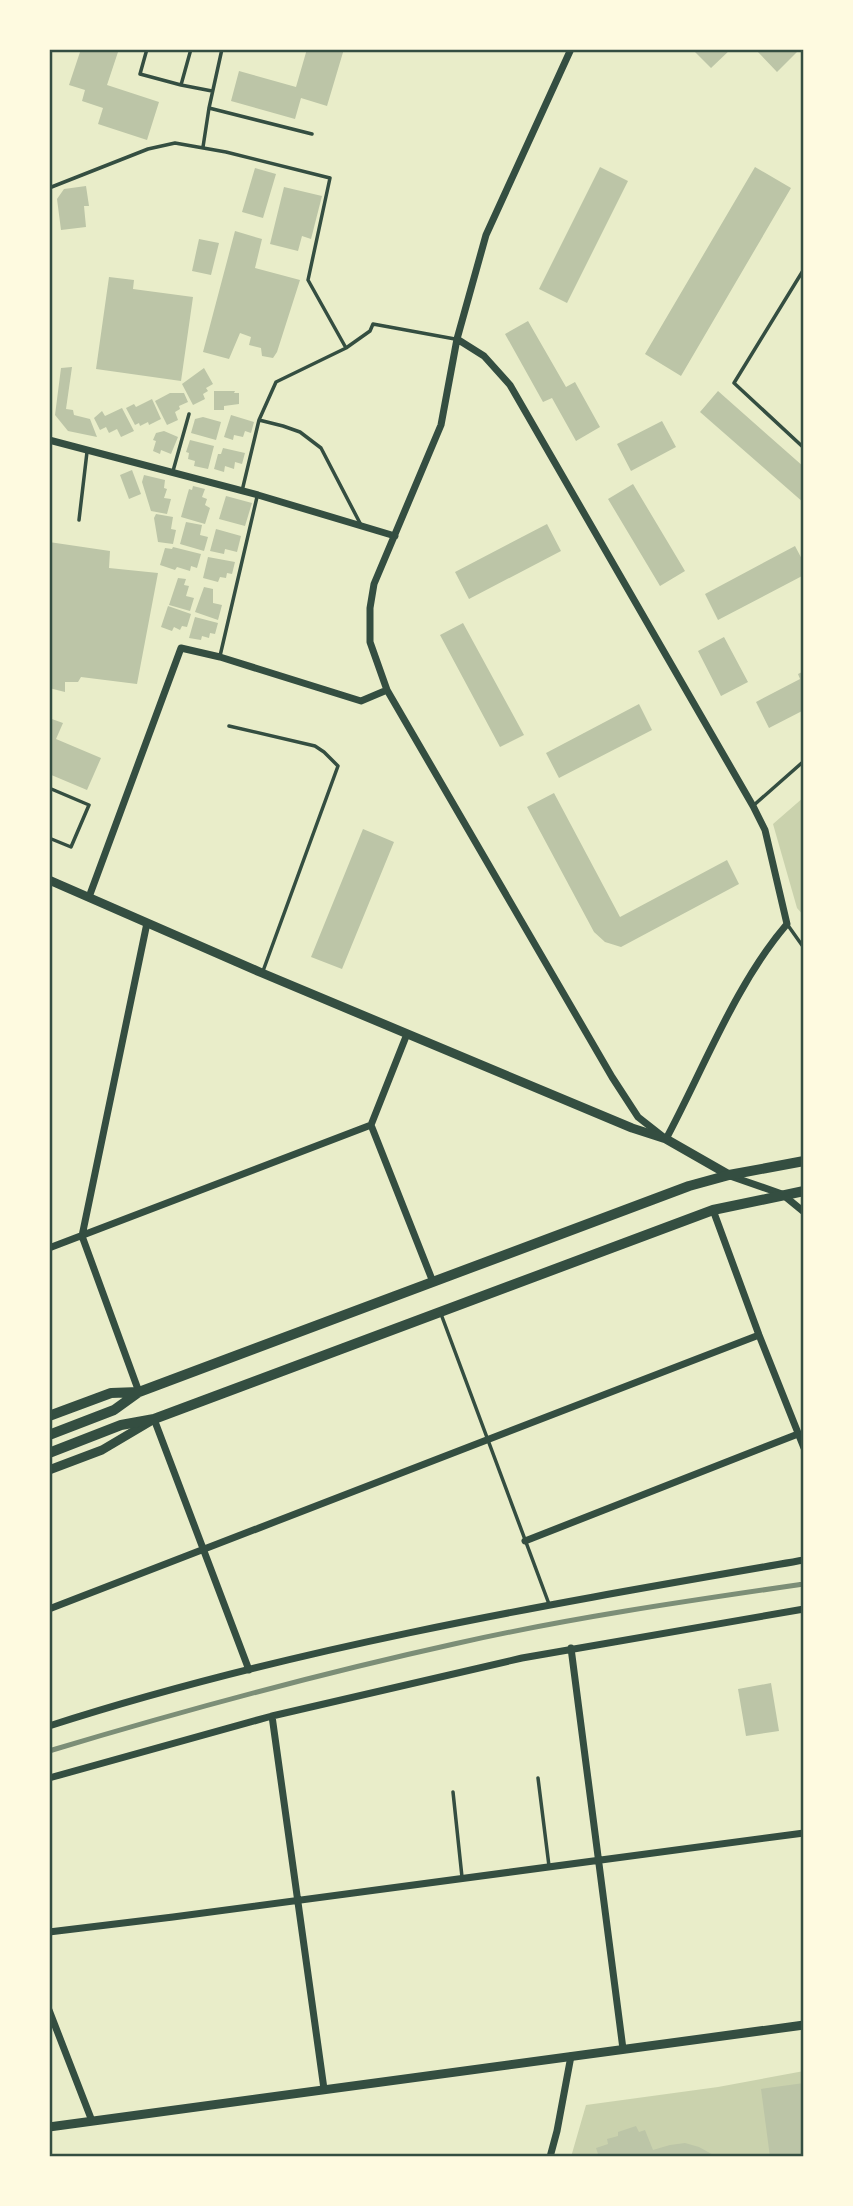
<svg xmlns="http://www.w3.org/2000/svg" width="853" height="2206" font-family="'Noto Sans',sans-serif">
  <rect width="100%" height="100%" fill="#e9edc9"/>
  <path fill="#cad2ad" d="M804,797V916L797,908L773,824Z
    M804,2071V2157H571L586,2105L718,2087Z"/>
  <path fill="#bcc5a7" d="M81,49H119L107,85L159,102L147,140L98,124L103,108L82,101L85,90L69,85Z
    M307,49H344L327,106L301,98L295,119L231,101L239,71L296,87Z
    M692,49H731L711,68Z
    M759,49H800L777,72L757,51Z
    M600,167L628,181L567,303L539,289Z
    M755,167L791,188L681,376L645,354Z
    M255,168L276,174L263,218L242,212Z
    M86,186L89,206H84L86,227L61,230L57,199L64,189Z
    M284,187L322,196L311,239L302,236L298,251L270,244Z
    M235,231L262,239L255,268L300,280L277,352L273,358L262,356L261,348L249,345L251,337L240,333L229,359L203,352Z
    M199,239L219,243L211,275L192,271Z
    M109,277L134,280L133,289L193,297L181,381L96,369Z
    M528,321L566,387L575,382L600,427L576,441L552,398L543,402L505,334Z
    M72,367L66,409L73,410L74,415L90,419L97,437L68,431L55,415L61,368Z
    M204,368L213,384L206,388L208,391L203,394L205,399L193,405L182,384Z
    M214,391H235L234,393H239V404L224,406V410H214Z
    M718,391L804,467V503L700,412Z
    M170,393H184L188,402L179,406L180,409L175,412L178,420L167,425L155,401Z
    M152,399L161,419L149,425L148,422L140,426L139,423L135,425L126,408L134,404L136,407Z
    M122,408L134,431L121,437L117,429L109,433L106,427L100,430L94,418L102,411L105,416Z
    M231,415L254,422L251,433L245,431L243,437L234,435L233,440L224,437Z
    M203,417L221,422L216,440L191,433L195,419Z
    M662,421L676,447L631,471L617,444Z
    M164,431L178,437L171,454L161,450L160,454L153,451L156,441L153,440L156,433Z
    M190,440L214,446L208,469L194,466L195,461L188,459L189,453L186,452Z
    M223,448L245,453L242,464L235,462L234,469L225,466L224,472L214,469L218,454H221Z
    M132,470L141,494L129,499L120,475Z
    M144,475L165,480L164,488L167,489L164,498L171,499L167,514L151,511L142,482Z
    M633,484L685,571L660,586L608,499Z
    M193,486L205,489L202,497L207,499L205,505L210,508L205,524L181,517L189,489L192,490Z
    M226,496L252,503L245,526L219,519Z
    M156,514L173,517L171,529L176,530L173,544L158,542L154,518Z
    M186,522L202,525L200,535L208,537L204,551L180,544Z
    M547,524L561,551L469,599L455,572Z
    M216,529L241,536L237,552L225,549L224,554L210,551Z
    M49,542L110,551L109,568L158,573L137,684L81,677L78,682H65V692L49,688Z
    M795,546L804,563V575L718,620L705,594Z
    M173,547L201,554L197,568L191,566L190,571L177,567L175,570L160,565L165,548L172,549Z
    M208,557L235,562L232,574L227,573L226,578L220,577L218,582L203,578Z
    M178,578L186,579L184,585L189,586L186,596L194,598L190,611L169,605Z
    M204,587L213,589V603L222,605L218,620L195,612Z
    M168,606L191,614L187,627L182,626L180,630L174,627L172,631L161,627Z
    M195,617L218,623L215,634L210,633L209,638L202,636L201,640L189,638Z
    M463,623L524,735L500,747L440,635Z
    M724,637L748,682L721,696L698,651Z
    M804,671V710L769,728L756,702L800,679L798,674Z
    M639,704L652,730L559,778L546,753Z
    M49,718L63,723L56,739L101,758L87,790L49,774Z
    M554,793L620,917L727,860L739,884L621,947L605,942L594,932L527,807Z
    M363,829L394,842L342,969L311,957Z
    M771,1683L779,1731L746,1736L738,1689Z
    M804,2083V2157H770L761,2089Z
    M636,2126L639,2132L645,2130L653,2150L670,2145L685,2143L699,2147L717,2157H599L596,2148L608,2144L607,2139L618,2136V2132Z"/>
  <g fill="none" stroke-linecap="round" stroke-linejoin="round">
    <path stroke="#344e41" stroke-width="3.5" d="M147,49L140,74L181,85L191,49
      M222,49L209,108L312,134
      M181,85L212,91
      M203,147L209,108
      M49,188L148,149L175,143L226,152L330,178L308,280L346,348
      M804,269L734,383L804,448
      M259,420L283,426L300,432L321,448L361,525
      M173,471L189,414
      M242,491L259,420L276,382L346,348L370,331L373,324L455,339
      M79,520L87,452
      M220,656L257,497
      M229,726L315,746L324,752L338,766L263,971
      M49,788L89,805L71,847L49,838
      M754,805L804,761
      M787,924L804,948
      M441,1314L549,1604
      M538,1778L549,1866
      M453,1792L462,1877"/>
    <path stroke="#344e41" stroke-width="7" d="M457,339L484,356L510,385L753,806L765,830L787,924C736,983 703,1070 666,1139L638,1117L612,1077L387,690L370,642V608L374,584L441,425L457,339L486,235L571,49
      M49,440L258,495L395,536
      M89,897L181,648L220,657L361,701L387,690
      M371,1125L433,1282
      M371,1125L407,1034
      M730,1176L782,1194L804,1212
      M713,1210L759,1335L804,1448
      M49,1248L371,1125
      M139,1392L82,1236L147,923
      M154,1419L249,1670
      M525,1541L798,1434
      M49,1609L759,1335
      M571,1648L623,2049
      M272,1716L324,2089
      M49,1726C294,1647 550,1604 804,1560
      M49,1778L272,1716L522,1658L804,1609
      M49,1932L173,1917L804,1833
      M49,2010L92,2121
      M550,2157L557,2131L571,2056"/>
    <path stroke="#344e41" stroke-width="9" d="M49,880L262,973L632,1128L666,1139L729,1175
      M49,1470L102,1450L151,1421
      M49,2127L804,2025"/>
    <path stroke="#344e41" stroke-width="10" d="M49,1416L111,1393L139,1392
      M49,1435L114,1410L139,1392L689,1186L729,1175L804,1161
      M49,1453L121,1425L154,1419L713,1210L804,1191"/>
    <path stroke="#7c8e77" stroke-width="5" d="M49,1751C182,1711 318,1674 454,1644C569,1618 687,1601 804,1584"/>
  </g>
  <rect width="853" height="2206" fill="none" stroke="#fefae0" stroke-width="102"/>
  <rect x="51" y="51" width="751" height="2104" fill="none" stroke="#344e41" stroke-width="2.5"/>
</svg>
